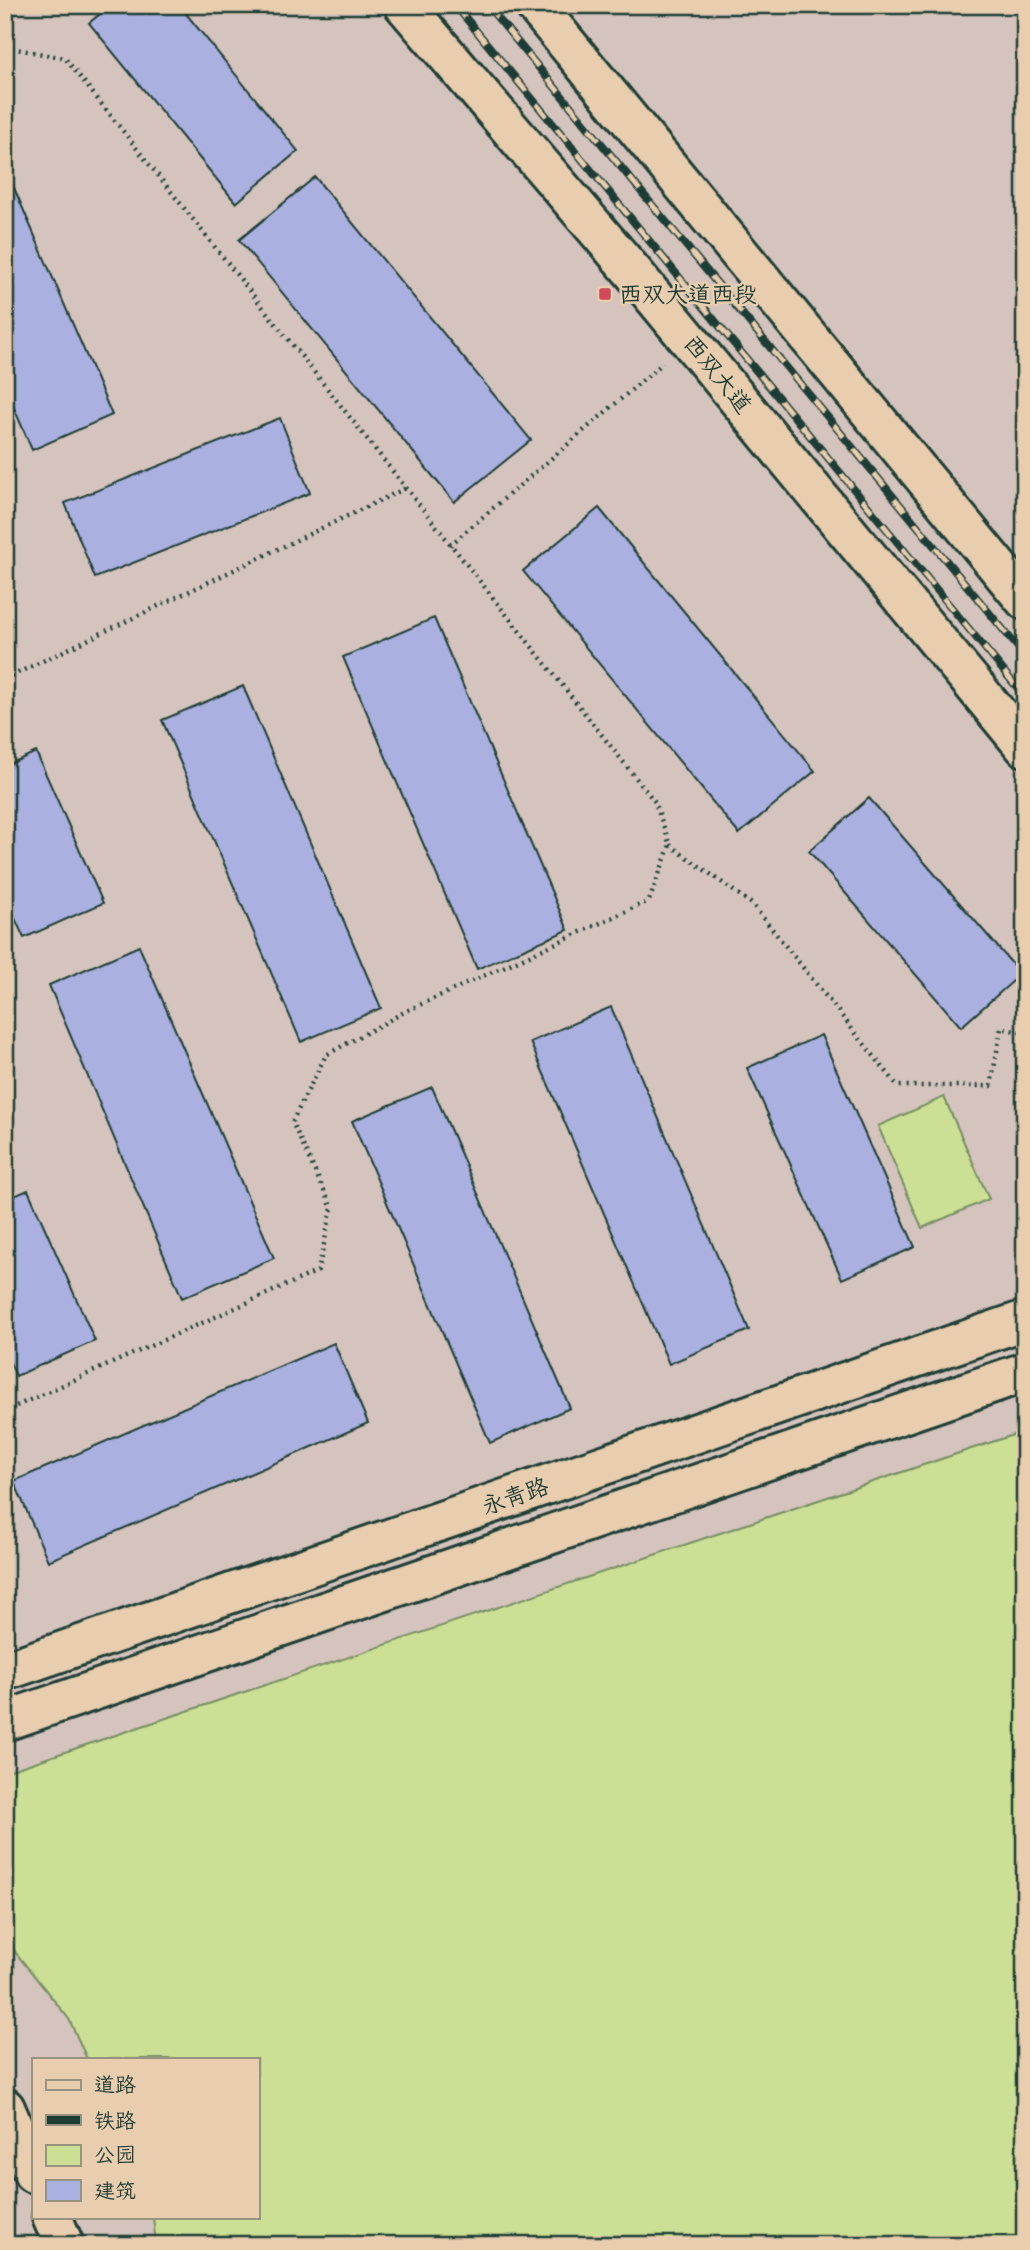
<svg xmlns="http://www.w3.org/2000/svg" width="1030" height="2250" font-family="Dekko,'LXGW WenKai TC',sans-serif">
  <rect width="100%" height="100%" fill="#d5c4be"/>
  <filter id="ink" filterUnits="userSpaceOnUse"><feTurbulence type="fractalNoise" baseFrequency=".0143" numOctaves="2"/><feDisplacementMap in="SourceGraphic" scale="14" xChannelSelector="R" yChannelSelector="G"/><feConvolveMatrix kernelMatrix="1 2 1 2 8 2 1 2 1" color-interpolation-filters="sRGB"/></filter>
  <g filter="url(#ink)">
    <path fill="#cce095" stroke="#768e64" stroke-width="2" d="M944,1097L989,1199L922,1228L878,1126Z
      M1025,1431V2245H156L153,2217H257V2059H87L69,2019L15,1952L5,1929V1772Z"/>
    <path fill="#aab0e0" stroke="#1f3d34" stroke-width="2" d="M111,5H179L298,151L236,203L89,23Z
      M5,167L112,415L32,450L5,387Z
      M315,177L531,440L454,502L239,240Z
      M280,418L310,493L95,578L65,503Z
      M599,508L815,771L739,834L523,571Z
      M434,618L568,930L477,969L343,657Z
      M243,686L381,1008L301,1042L162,720Z
      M36,752L103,903L24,938L5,897V766Z
      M869,798L1021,974L961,1027L809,851Z
      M139,946L274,1258L182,1298L49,985Z
      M611,1007L749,1330L669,1364L530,1042Z
      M821,1035L915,1247L842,1279L747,1068Z
      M432,1087L570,1408L490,1443L352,1121Z
      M28,1190L95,1341L16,1376L5,1352V1200Z
      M334,1343L368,1423L48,1561L14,1481Z"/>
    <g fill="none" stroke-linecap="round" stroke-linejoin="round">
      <defs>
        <path id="minor" d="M5,2108L33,2173
          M52,2217L64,2245"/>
        <path id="major" d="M404,5L633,272L1025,747
          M535,5L1025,600
          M5,1671L1025,1320
          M5,1721L1025,1372"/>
      </defs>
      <use href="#minor" stroke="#1f3d34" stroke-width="44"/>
      <use href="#major" stroke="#1f3d34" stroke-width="44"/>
      <path stroke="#1f3d34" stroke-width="4.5" stroke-dasharray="2 5" stroke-linecap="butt" d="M5,47L65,58L655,802L670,845L649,901L406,1011L326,1055L292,1122L332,1208L318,1271L5,1411
        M450,545L663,363
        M5,679L406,488
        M670,845L752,904L898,1086H991L1001,1028L1025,1033"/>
      <use href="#minor" stroke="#e8cdaf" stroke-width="38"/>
      <use href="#major" stroke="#e8cdaf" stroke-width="38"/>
      <defs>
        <path id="rail" d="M455,5L1025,697
          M487,5L1025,656"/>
      </defs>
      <use href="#rail" stroke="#1f3d34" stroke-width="8"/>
      <use href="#rail" stroke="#e8cdaf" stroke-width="5" stroke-dasharray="16" stroke-linecap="butt"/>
    </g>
  </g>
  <rect fill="#d1495b" stroke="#e8cdaf" stroke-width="2.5" x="598" y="287" width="14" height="14" rx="3.5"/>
  <g text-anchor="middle" stroke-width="5" stroke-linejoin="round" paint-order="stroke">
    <g font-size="23" fill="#1f3d34" stroke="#e8cdaf" text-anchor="start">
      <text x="619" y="302">西双大道西段</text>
    </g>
    <g font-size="23" fill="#1f3d34" stroke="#e8cdaf">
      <text transform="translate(718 374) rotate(51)" y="8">西双大道</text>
      <text transform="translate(515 1496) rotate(-19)" y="8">永青路</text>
    </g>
  </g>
  <rect width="1030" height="2250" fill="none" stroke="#e8cdaf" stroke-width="28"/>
  <rect x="14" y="14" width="1002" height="2222" fill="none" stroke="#1f3d34" stroke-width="2.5" filter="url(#ink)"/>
  <rect x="32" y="2058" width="228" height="161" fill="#e8cdaf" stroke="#98937e" stroke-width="2"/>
  <rect x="46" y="2080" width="35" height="10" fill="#e8cdaf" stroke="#98937e" stroke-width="2"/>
  <text x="94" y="2092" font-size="21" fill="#1f3d34">道路</text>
  <rect x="46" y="2115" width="35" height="10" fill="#1f3d34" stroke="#98937e" stroke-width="2"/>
  <text x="94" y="2128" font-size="21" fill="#1f3d34">铁路</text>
  <rect x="46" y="2145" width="35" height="21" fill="#cce095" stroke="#98937e" stroke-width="2"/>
  <text x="94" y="2162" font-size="21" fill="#1f3d34">公园</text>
  <rect x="46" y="2180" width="35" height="21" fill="#aab0e0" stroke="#98937e" stroke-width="2"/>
  <text x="94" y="2198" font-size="21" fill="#1f3d34">建筑</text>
</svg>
